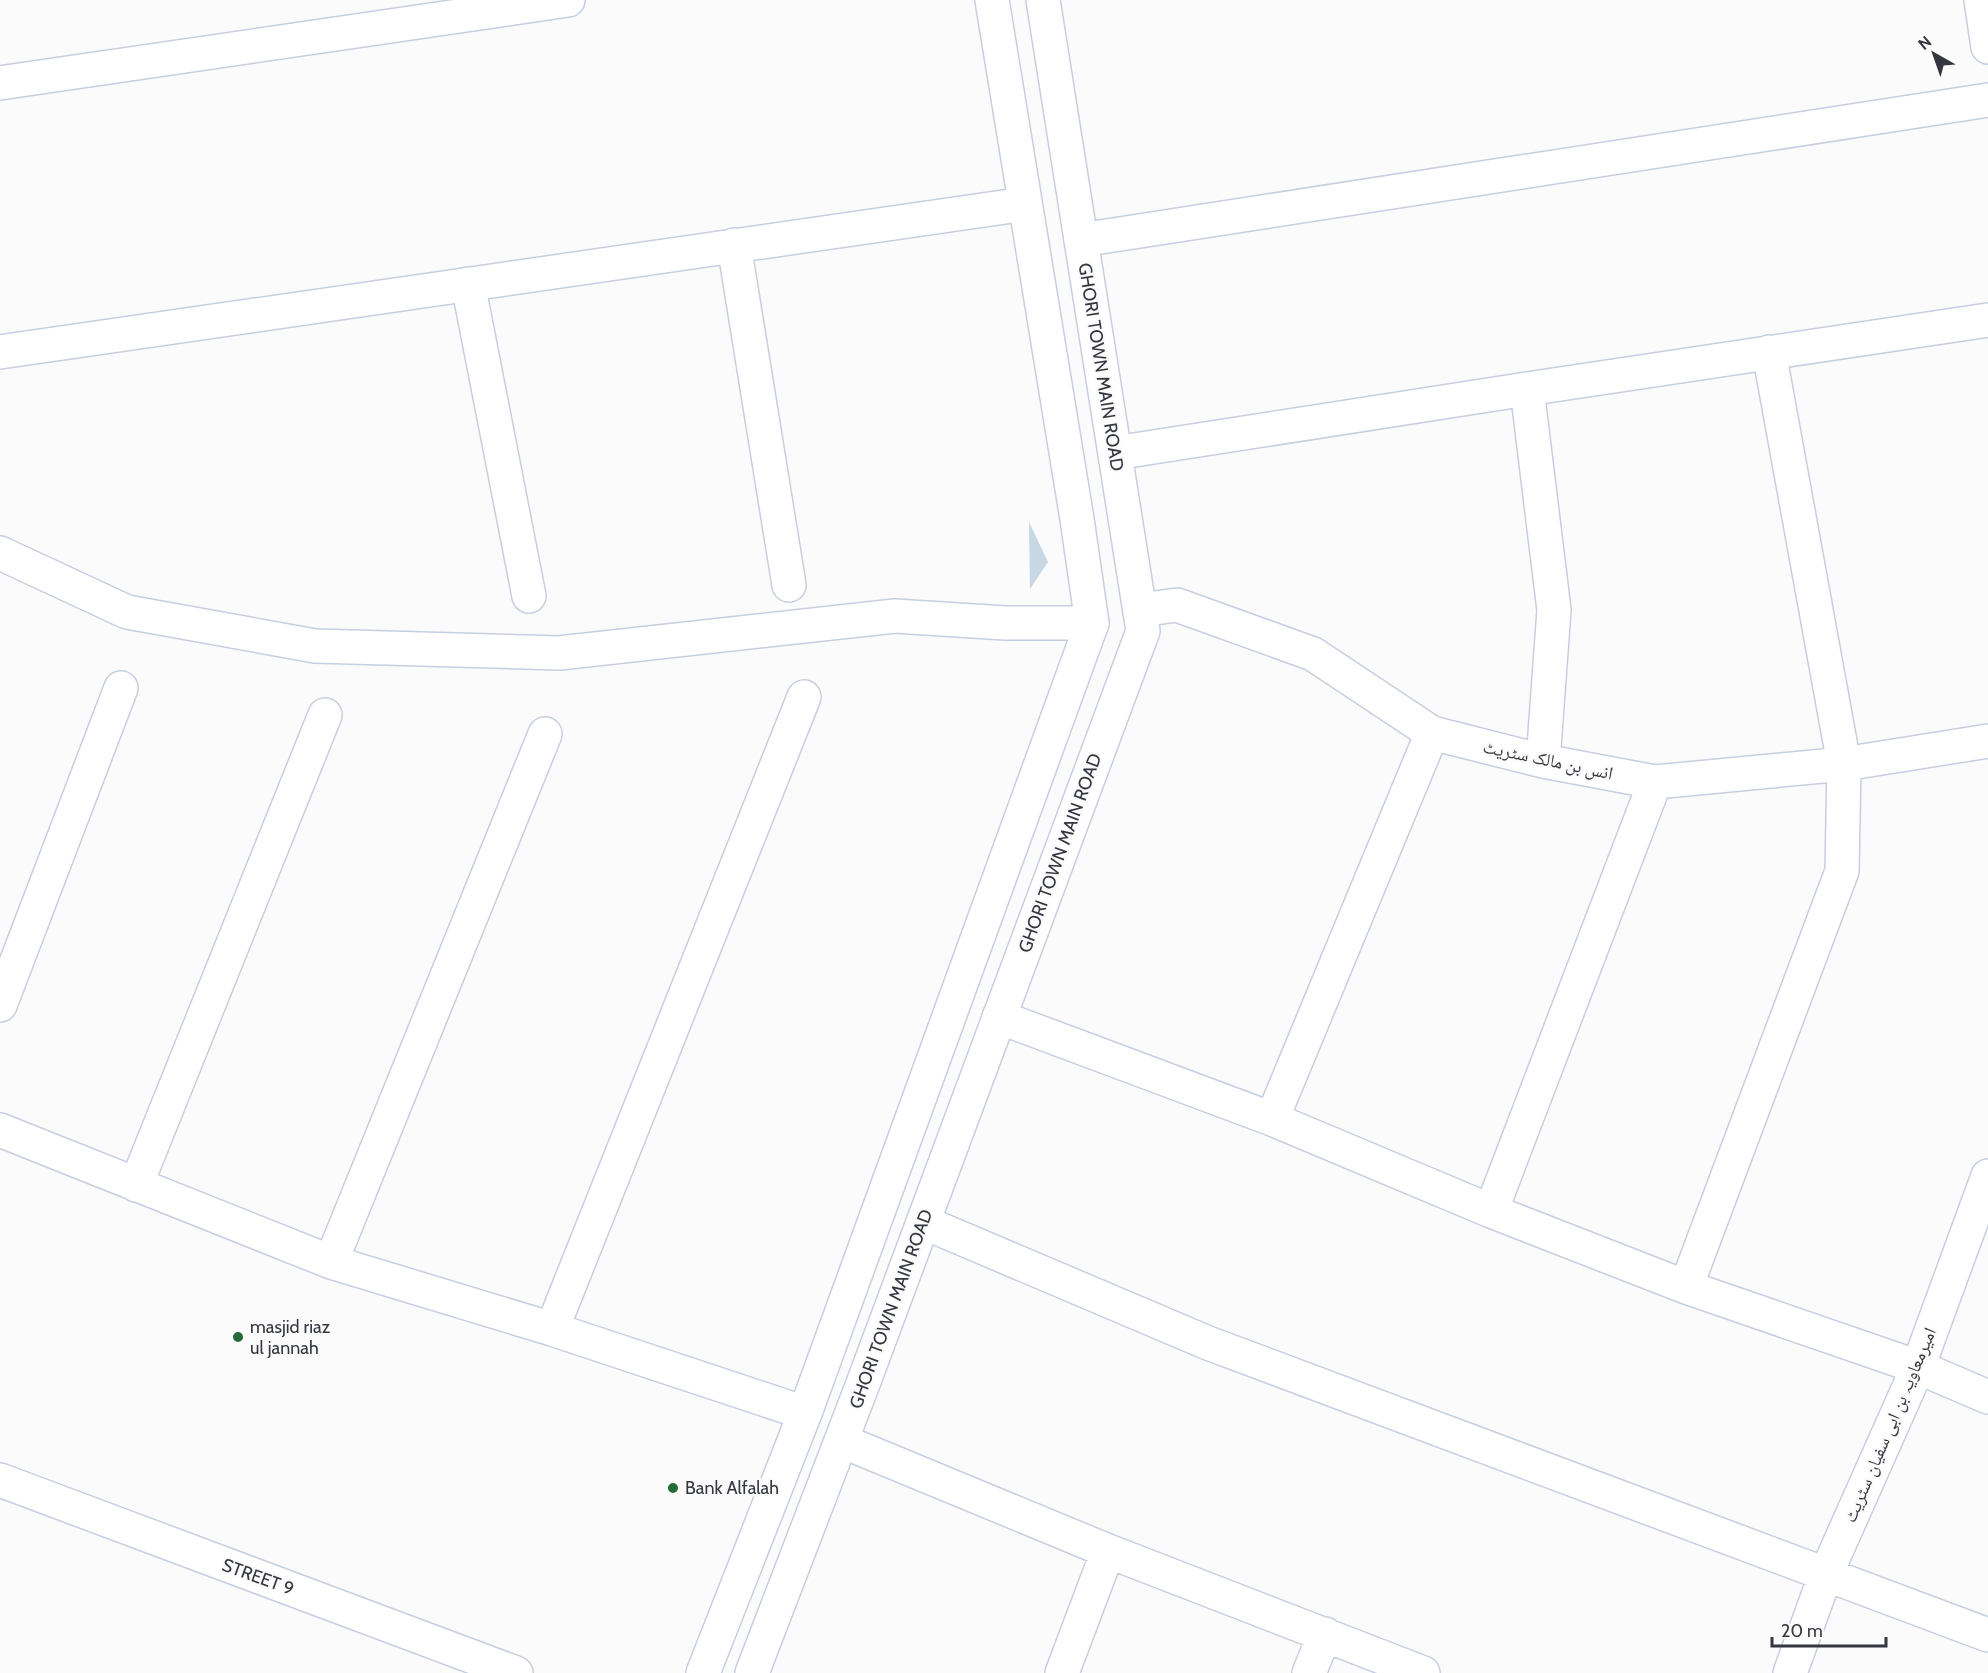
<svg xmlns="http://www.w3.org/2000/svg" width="1988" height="1673" font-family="Cabin,'Noto Naskh Arabic',sans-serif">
  <rect width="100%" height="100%" fill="#fbfbfb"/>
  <path fill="#c6d7e6" d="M1029,522L1048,562L1030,589Z"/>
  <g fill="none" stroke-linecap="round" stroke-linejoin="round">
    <defs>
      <path id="street" d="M1981,0L1988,47
        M0,83L568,0
        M1081,240L1988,100
        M734,245L789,585
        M468,284L529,596
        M0,352L1025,204
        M1527,389L1554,610L1543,761
        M1115,453L1527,389L1988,320
        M0,553L127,612L315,646L559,653L895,616L1005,623H1092
        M1140,610L1177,605L1313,654L1432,733L1543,761L1655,782L1844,764L1988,741
        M0,1005L121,688
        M999,1017L1272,1119L1491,1211L1686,1287L1918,1367L1988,1397
        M1272,1119L1432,733
        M0,1130L331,1262L552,1329L805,1413
        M136,1185L325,715
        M1491,1211L1655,782
        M923,1222L1208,1343L1988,1635
        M331,1262L545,734
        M1686,1287L1842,871L1844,764L1769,352
        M552,1329L804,697
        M842,1441L1108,1551L1423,1673
        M0,1480L516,1673
        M1062,1673L1108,1551
        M1309,1673L1325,1634
        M1790,1673L1826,1574L1918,1367L1988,1176"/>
      <path id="secondary" d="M703,1673L805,1413L1092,623L1077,519L992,0
        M752,1673L864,1381L1143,631L1043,0"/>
    </defs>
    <use href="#street" stroke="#c6cfe1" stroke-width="36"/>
    <use href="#secondary" stroke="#c6cfe1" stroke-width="36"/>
    <use href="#street" stroke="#fff" stroke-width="33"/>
    <use href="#secondary" stroke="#fff" stroke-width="33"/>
  </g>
  <g fill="#266a35" stroke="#fbfbfb" stroke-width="2">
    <circle cx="238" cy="1337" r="6"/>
    <circle cx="673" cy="1488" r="6"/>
  </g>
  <g text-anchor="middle" stroke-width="5" stroke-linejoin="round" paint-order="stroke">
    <g font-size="18" fill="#34373f" stroke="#fbfbfb">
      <text transform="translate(1101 367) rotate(81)" y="6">GHORI TOWN MAIN ROAD</text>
      <text transform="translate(1548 760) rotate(12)" y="6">انس بن مالک سٹریٹ</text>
      <text transform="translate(1060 853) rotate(-70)" y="6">GHORI TOWN MAIN ROAD</text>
      <text transform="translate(891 1309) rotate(-70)" y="6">GHORI TOWN MAIN ROAD</text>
      <text transform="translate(1890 1425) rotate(-67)" y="6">امیرمعاویہ بن ابی سفیان سٹریٹ</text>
      <text transform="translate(258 1577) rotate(20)" y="6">STREET 9</text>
    </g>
    <g font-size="18" fill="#34373f" stroke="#fbfbfb" text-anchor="start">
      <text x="250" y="1333">masjid riaz<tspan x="250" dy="21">ul jannah</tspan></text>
      <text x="685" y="1494">Bank Alfalah</text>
    </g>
  </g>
  <g transform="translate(1934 54) rotate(320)" stroke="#fbfbfb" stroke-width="4.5" paint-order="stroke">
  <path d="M0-4.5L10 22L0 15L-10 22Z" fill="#34373f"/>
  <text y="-9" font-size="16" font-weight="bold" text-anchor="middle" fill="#34373f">N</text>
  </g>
  <path d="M1772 1637v9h114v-9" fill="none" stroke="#34373f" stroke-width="3"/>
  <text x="1781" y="1637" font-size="18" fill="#34373f" stroke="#fbfbfb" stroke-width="4.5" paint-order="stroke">20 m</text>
</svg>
